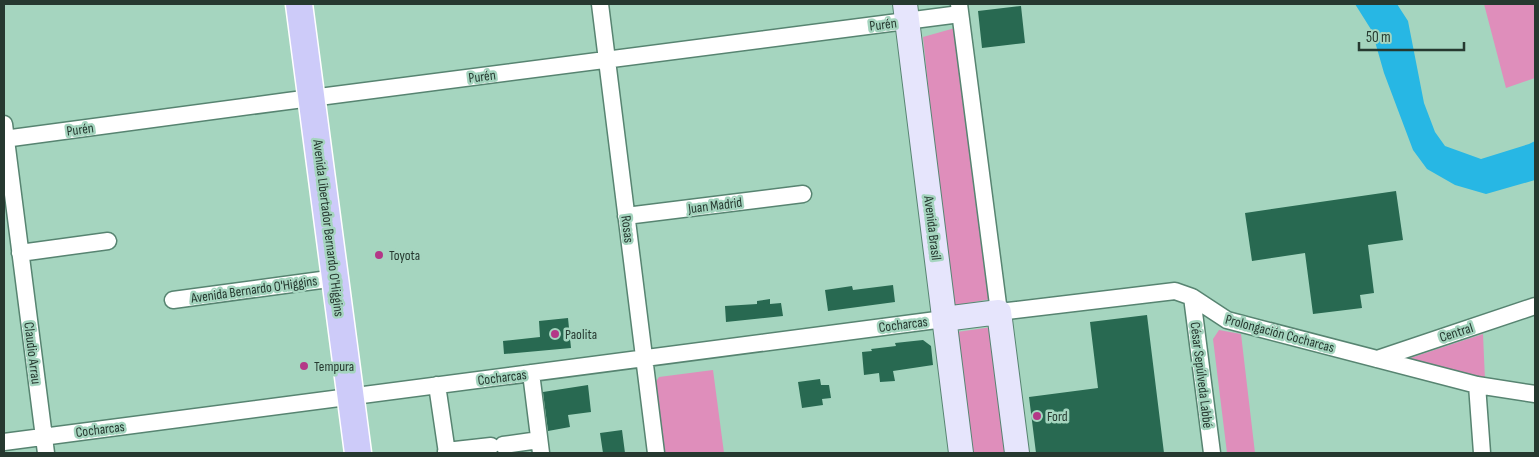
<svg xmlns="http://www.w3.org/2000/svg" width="1539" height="457" font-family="'Sofia Sans Condensed',sans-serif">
  <rect width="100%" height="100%" fill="#a5d5bf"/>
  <path fill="#df8ebb" d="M1484,4H1535V78L1506,88Z
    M955,28L991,299L951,306L923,37Z
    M992,327L1007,453H972L957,332Z
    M1219,330L1241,334L1255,453H1227L1213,339Z
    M1483,334L1485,380L1407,359Z
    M713,370L724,453H663L655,383L659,377Z"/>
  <path fill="#27b7e4" d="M1355,4H1397L1408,21L1424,103L1435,132L1445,146L1481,159L1529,144L1535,141V180L1486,194L1455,185L1427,169L1413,150L1384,73L1372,31Z"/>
  <path fill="#286951" d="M1021,6L1025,43L982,48L978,11Z
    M1396,191L1403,240L1368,245L1374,293L1360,295L1362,308L1313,314L1305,253L1252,261L1245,213Z
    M893,285L895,302L828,311L825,290L852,286L853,290Z
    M770,299V304L781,303L783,316L726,322L725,306L757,304V301Z
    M1147,315L1164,453H1036L1029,397L1098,388L1090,322Z
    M568,318L571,348L504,354L503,341L540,337L539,321Z
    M923,340L931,346L933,365L893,371L895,381L880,382L879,373L864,375L862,352L872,351L871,349L896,346L895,343Z
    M820,379L821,385H829L831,398L822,399L823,405L802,408L798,382Z
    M588,385L591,412L568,415L570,427L548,431L543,392Z
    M622,430L625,453H603L600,433Z"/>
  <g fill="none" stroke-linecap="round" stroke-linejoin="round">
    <defs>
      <path id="minor" d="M600,4L656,453
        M959,4L999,312L1175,291L1192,297L1227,320L1477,385L1535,394
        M4,124L46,453
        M4,139L288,101L960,14
        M626,216L803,194
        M20,253L108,241
        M1192,297L1212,453
        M173,300L336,278
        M1377,359L1535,306
        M531,373L541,453
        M437,385L447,453
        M1477,385L1482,453
        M4,442L944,319
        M503,445L539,440
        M446,451L491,446"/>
      <path id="secondary" d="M905,4L961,453
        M944,319L999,312L1017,453"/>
      <path id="primary" d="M299,4L358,453"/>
    </defs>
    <use href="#minor" stroke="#578471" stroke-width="19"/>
    <use href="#secondary" stroke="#578471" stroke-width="26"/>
    <use href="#primary" stroke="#fff" stroke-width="29"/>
    <use href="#minor" stroke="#fff" stroke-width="16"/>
    <use href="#secondary" stroke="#e6e5fc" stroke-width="24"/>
    <use href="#primary" stroke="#cdcbf9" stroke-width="26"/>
  </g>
  <g fill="#b43787" stroke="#a5d5bf" stroke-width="2">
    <circle cx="379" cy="255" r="5"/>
    <circle cx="555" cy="334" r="5"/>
    <circle cx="304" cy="366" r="5"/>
    <circle cx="1037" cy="416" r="5"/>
  </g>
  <g text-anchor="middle" stroke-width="5" stroke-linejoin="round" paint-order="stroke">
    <g font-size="14" fill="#263930" stroke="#a5d5bf">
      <text transform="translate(883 24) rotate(-7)" y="5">Purén</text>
      <text transform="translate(482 76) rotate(-7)" y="5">Purén</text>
      <text transform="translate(80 129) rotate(-8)" y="5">Purén</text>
      <text transform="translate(715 205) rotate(-7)" y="5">Juan Madrid</text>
      <text transform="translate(329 228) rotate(83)" y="5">Avenida Libertador Bernardo O'Higgins</text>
      <text transform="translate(933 228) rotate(83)" y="5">Avenida Brasil</text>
      <text transform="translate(628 229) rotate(83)" y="5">Rosas</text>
      <text transform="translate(254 289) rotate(-8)" y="5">Avenida Bernardo O'Higgins</text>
      <text transform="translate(903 324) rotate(-7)" y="5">Cocharcas</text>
      <text transform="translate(1456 332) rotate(-18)" y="5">Central</text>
      <text transform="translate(1280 333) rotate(15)" y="5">Prolongación Cocharcas</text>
      <text transform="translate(33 353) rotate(83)" y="5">Claudio Arrau</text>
      <text transform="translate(1202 375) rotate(83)" y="5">César Sepúlveda Labbé</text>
      <text transform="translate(502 377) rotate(-7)" y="5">Cocharcas</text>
      <text transform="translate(100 429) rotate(-7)" y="5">Cocharcas</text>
    </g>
    <g font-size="14" fill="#263930" stroke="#a5d5bf" text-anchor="start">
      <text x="389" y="260">Toyota</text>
      <text x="565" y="339">Paolita</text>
      <text x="314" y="371">Tempura</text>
      <text x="1047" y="421">Ford</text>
    </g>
  </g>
  <rect width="1539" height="457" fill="none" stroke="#263930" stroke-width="10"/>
  <path d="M1359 42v8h105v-8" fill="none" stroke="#263930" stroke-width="2.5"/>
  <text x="1366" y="42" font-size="15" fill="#263930" stroke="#a5d5bf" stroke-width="4" paint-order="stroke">50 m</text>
</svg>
